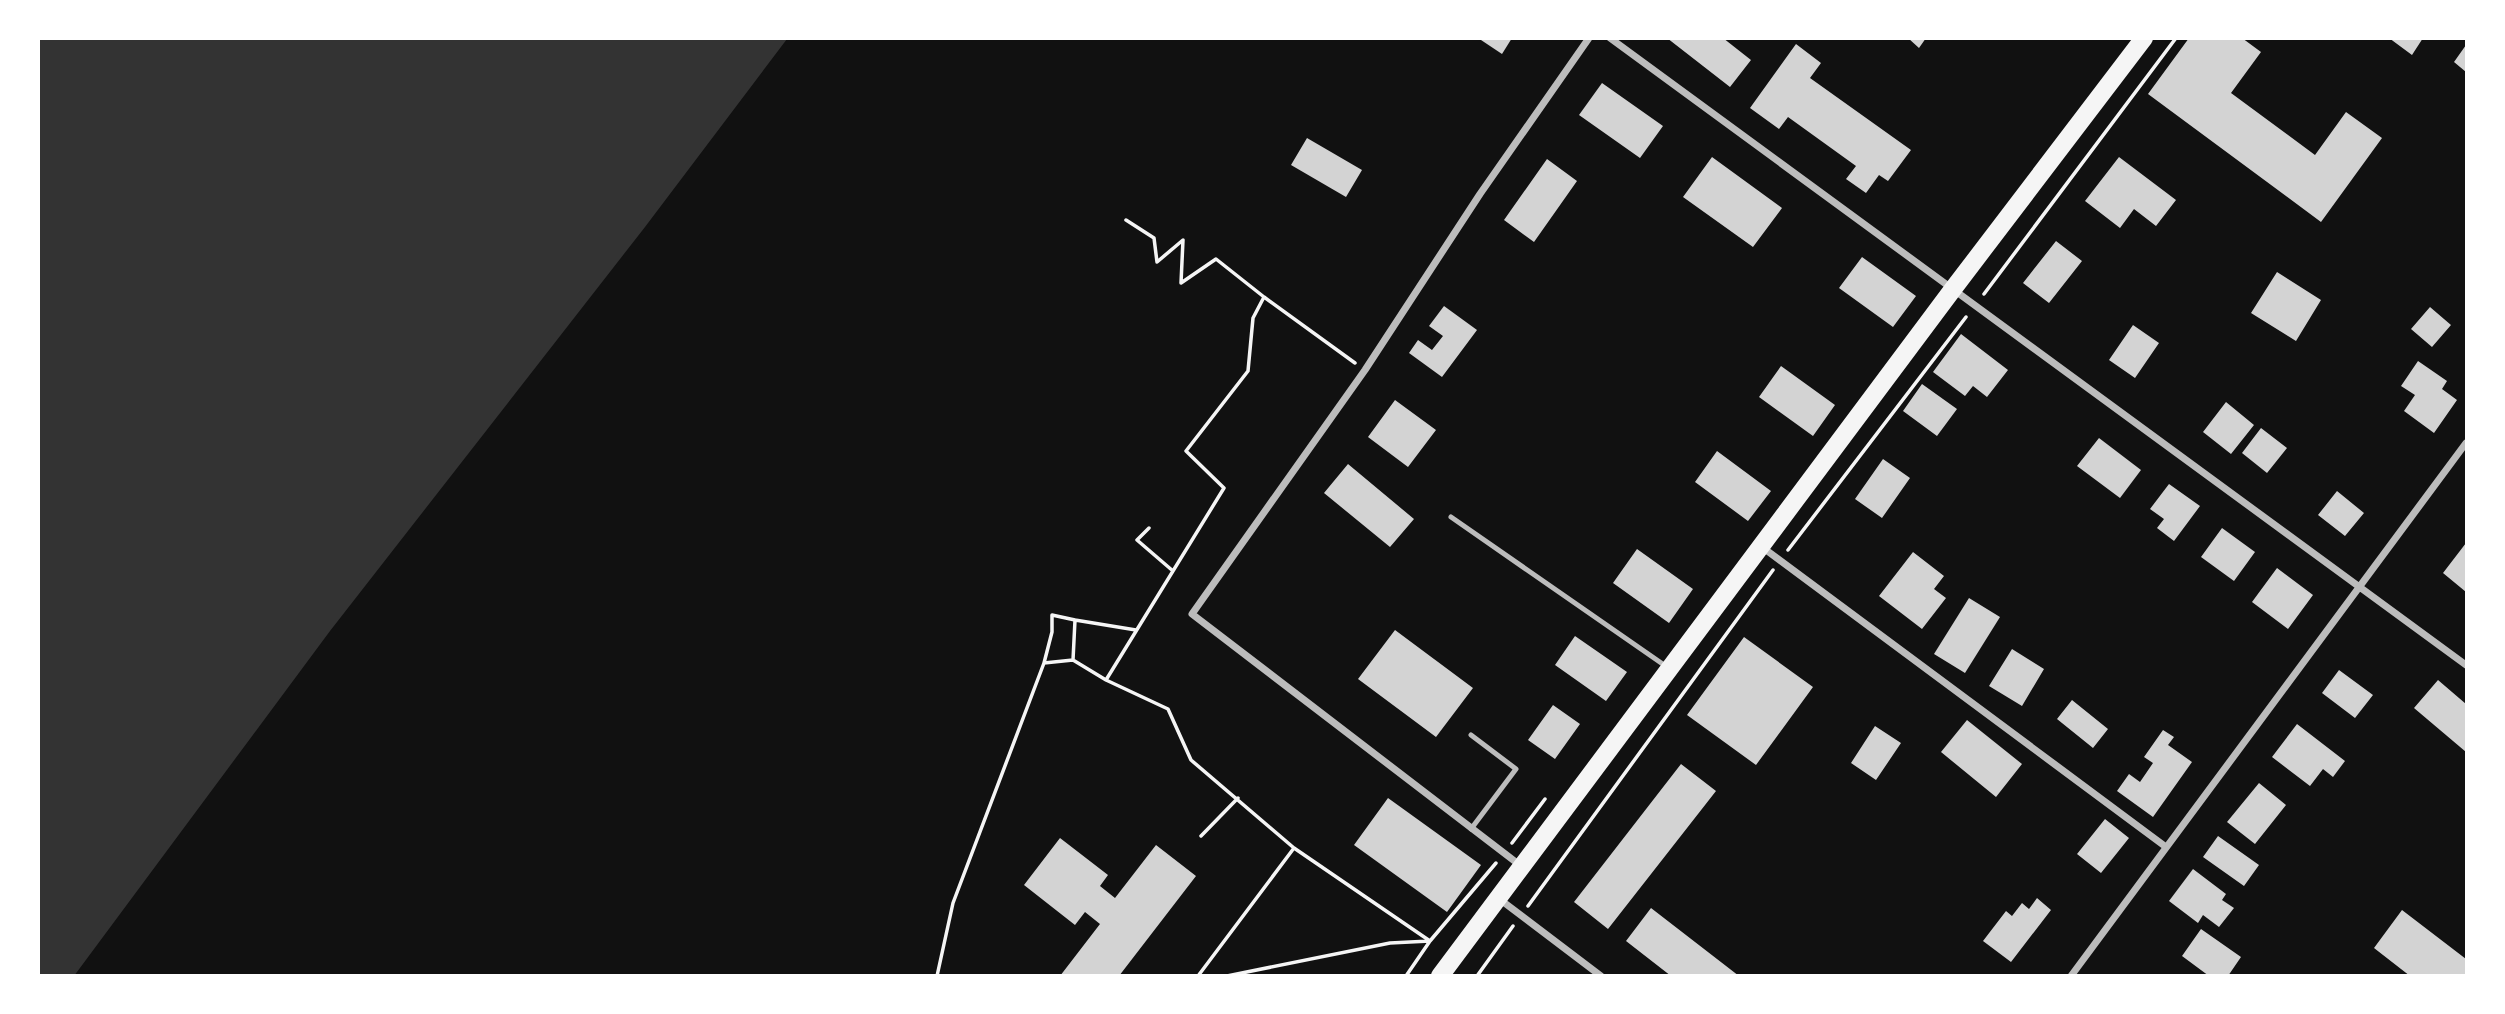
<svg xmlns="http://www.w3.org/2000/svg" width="2505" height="1014" font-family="Ubuntu,sans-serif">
  <rect width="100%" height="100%" fill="#111"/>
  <path fill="#333" d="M38,39H787L645,227L330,631L74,976L38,975Z"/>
  <path fill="#d3d3d3" d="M1478,38H1512L1502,54Z
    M1667,38H1723L1751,60L1730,87Z
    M1908,38H1926L1919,48Z
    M2189,38H2242L2261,52L2231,93L2315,155L2346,112L2382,138L2321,222L2148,94Z
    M2389,38H2423L2412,55Z
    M1796,44L1821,63L1810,78L1911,150L1888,181L1879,175L1866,193L1846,179L1856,166L1788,117L1779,129L1750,108Z
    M2466,45V72L2454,62Z
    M1602,83L1663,126L1640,158L1579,115Z
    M1307,138L1362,170L1346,197L1291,165Z
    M1712,157L1782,208L1753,247L1683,197Z
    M2119,157L2176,200L2156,226L2134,209L2120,228L2085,201Z
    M1547,159L1577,181L1534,242L1504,220Z
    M2056,241L2082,261L2049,303L2023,283Z
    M1862,257L1916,296L1893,327L1839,288Z
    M2277,272L2321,300L2296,341L2251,313Z
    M1444,306L1477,330L1442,377L1409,353L1418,340L1432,350L1443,336L1429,326Z
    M2430,307L2451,325L2432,347L2411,329Z
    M2133,325L2159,343L2135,378L2109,360Z
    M1961,334L2008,370L1987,397L1973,386L1965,396L1933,372Z
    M2418,361L2447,381L2442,389L2457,400L2434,433L2404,411L2415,395L2401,386Z
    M1781,366L1835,405L1813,436L1759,397Z
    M1922,384L1957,409L1937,436L1903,411Z
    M1395,400L1436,430L1408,467L1368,437Z
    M2226,402L2254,425L2231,454L2203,432Z
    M2261,428L2287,448L2267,473L2242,453Z
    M2099,438L2141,470L2120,498L2077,466Z
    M1717,451L1771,491L1748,521L1695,482Z
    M1883,459L1910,478L1882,518L1855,499Z
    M1348,464L1414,519L1390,547L1324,493Z
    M2169,484L2200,506L2174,541L2157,528L2164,519L2150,509Z
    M2337,491L2364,513L2345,536L2318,515Z
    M2222,528L2255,552L2234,581L2201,557Z
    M2466,543V592L2443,573Z
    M1637,549L1693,589L1669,623L1613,583Z
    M1913,552L1944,576L1934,589L1946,598L1922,629L1879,596Z
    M2277,568L2313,595L2288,629L2252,602Z
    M1969,598L2000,617L1965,673L1934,654Z
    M1395,630L1473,688L1436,737L1358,679Z
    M1575,636L1627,672L1606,701L1555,665Z
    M1744,637L1813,687L1756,765L1687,715Z
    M2012,649L2044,669L2022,706L1989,686Z
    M2339,670L2373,695L2355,718L2322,693Z
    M2438,680L2466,704V752L2414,708Z
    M2072,700L2108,729L2093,748L2057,719Z
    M1553,705L1580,724L1555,759L1528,740Z
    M1967,720L2022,764L1996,797L1941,752Z
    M2297,724L2345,761L2333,777L2323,769L2310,786L2272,757Z
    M1875,726L1901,743L1876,780L1851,763Z
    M2163,730L2174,737L2168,745L2192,762L2153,817L2117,791L2129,774L2140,782L2153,763L2144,757Z
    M1681,764L1716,791L1608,929L1574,902Z
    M2259,783L2286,805L2255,844L2227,822Z
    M1388,798L1481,865L1447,912L1354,845Z
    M2105,819L2129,838L2101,873L2077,854Z
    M2218,836L2259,865L2244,886L2203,857Z
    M1060,838L1108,875L1100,886L1115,898L1156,845L1196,876L1119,976H1060L1100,924L1085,912L1075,925L1024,885Z
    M2193,869L2226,894L2222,900L2234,908L2219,927L2203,915L2198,923L2169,901Z
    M2037,898L2051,910L2011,962L1983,941L2006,911L2012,916L2022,903L2029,909Z
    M1651,908L1739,976H1671L1626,941Z
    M2402,910L2466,959V976H2410L2374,948Z
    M2201,929L2241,957L2228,976H2209L2182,956Z"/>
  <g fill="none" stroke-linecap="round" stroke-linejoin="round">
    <path stroke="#f5f5f5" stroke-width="3.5" d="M1126,220L1154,238L1157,262L1183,240L1181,283L1216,259L1264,297
      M1984,294L2176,38
      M1149,528L1137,540L1173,571
      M1788,550L1966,317
      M1075,620L1136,630
      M1044,663L1052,632V615L1075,620L1073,660
      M1201,836L1238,798
      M1512,843L1545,799
      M1528,906L1773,570
      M937,976L953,903L1044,663L1073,660L1106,680
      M1198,976L1294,848
      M1227,976L1390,943L1430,941L1294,848L1191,760L1168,709L1106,680L1224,488L1186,451L1248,371L1253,318L1264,297L1355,363
      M1406,976L1430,941L1496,863
      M1477,976L1513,926"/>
    <path stroke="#bcbcbc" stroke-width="5" d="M1451,517L1667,667
      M1471,829L1516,769L1471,735"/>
    <path stroke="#bcbcbc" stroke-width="7" d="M1610,38L2466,665
      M1762,547L2166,847
      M1521,866L1192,614L1365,370L1480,194L1589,38
      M1498,898L1601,976
      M2071,976L2466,443"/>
    <path stroke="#f5f5f5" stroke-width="18" d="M1440,976L1953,289L2144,38"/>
  </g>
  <rect width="2505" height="1014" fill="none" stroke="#ffffff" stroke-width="80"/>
</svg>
